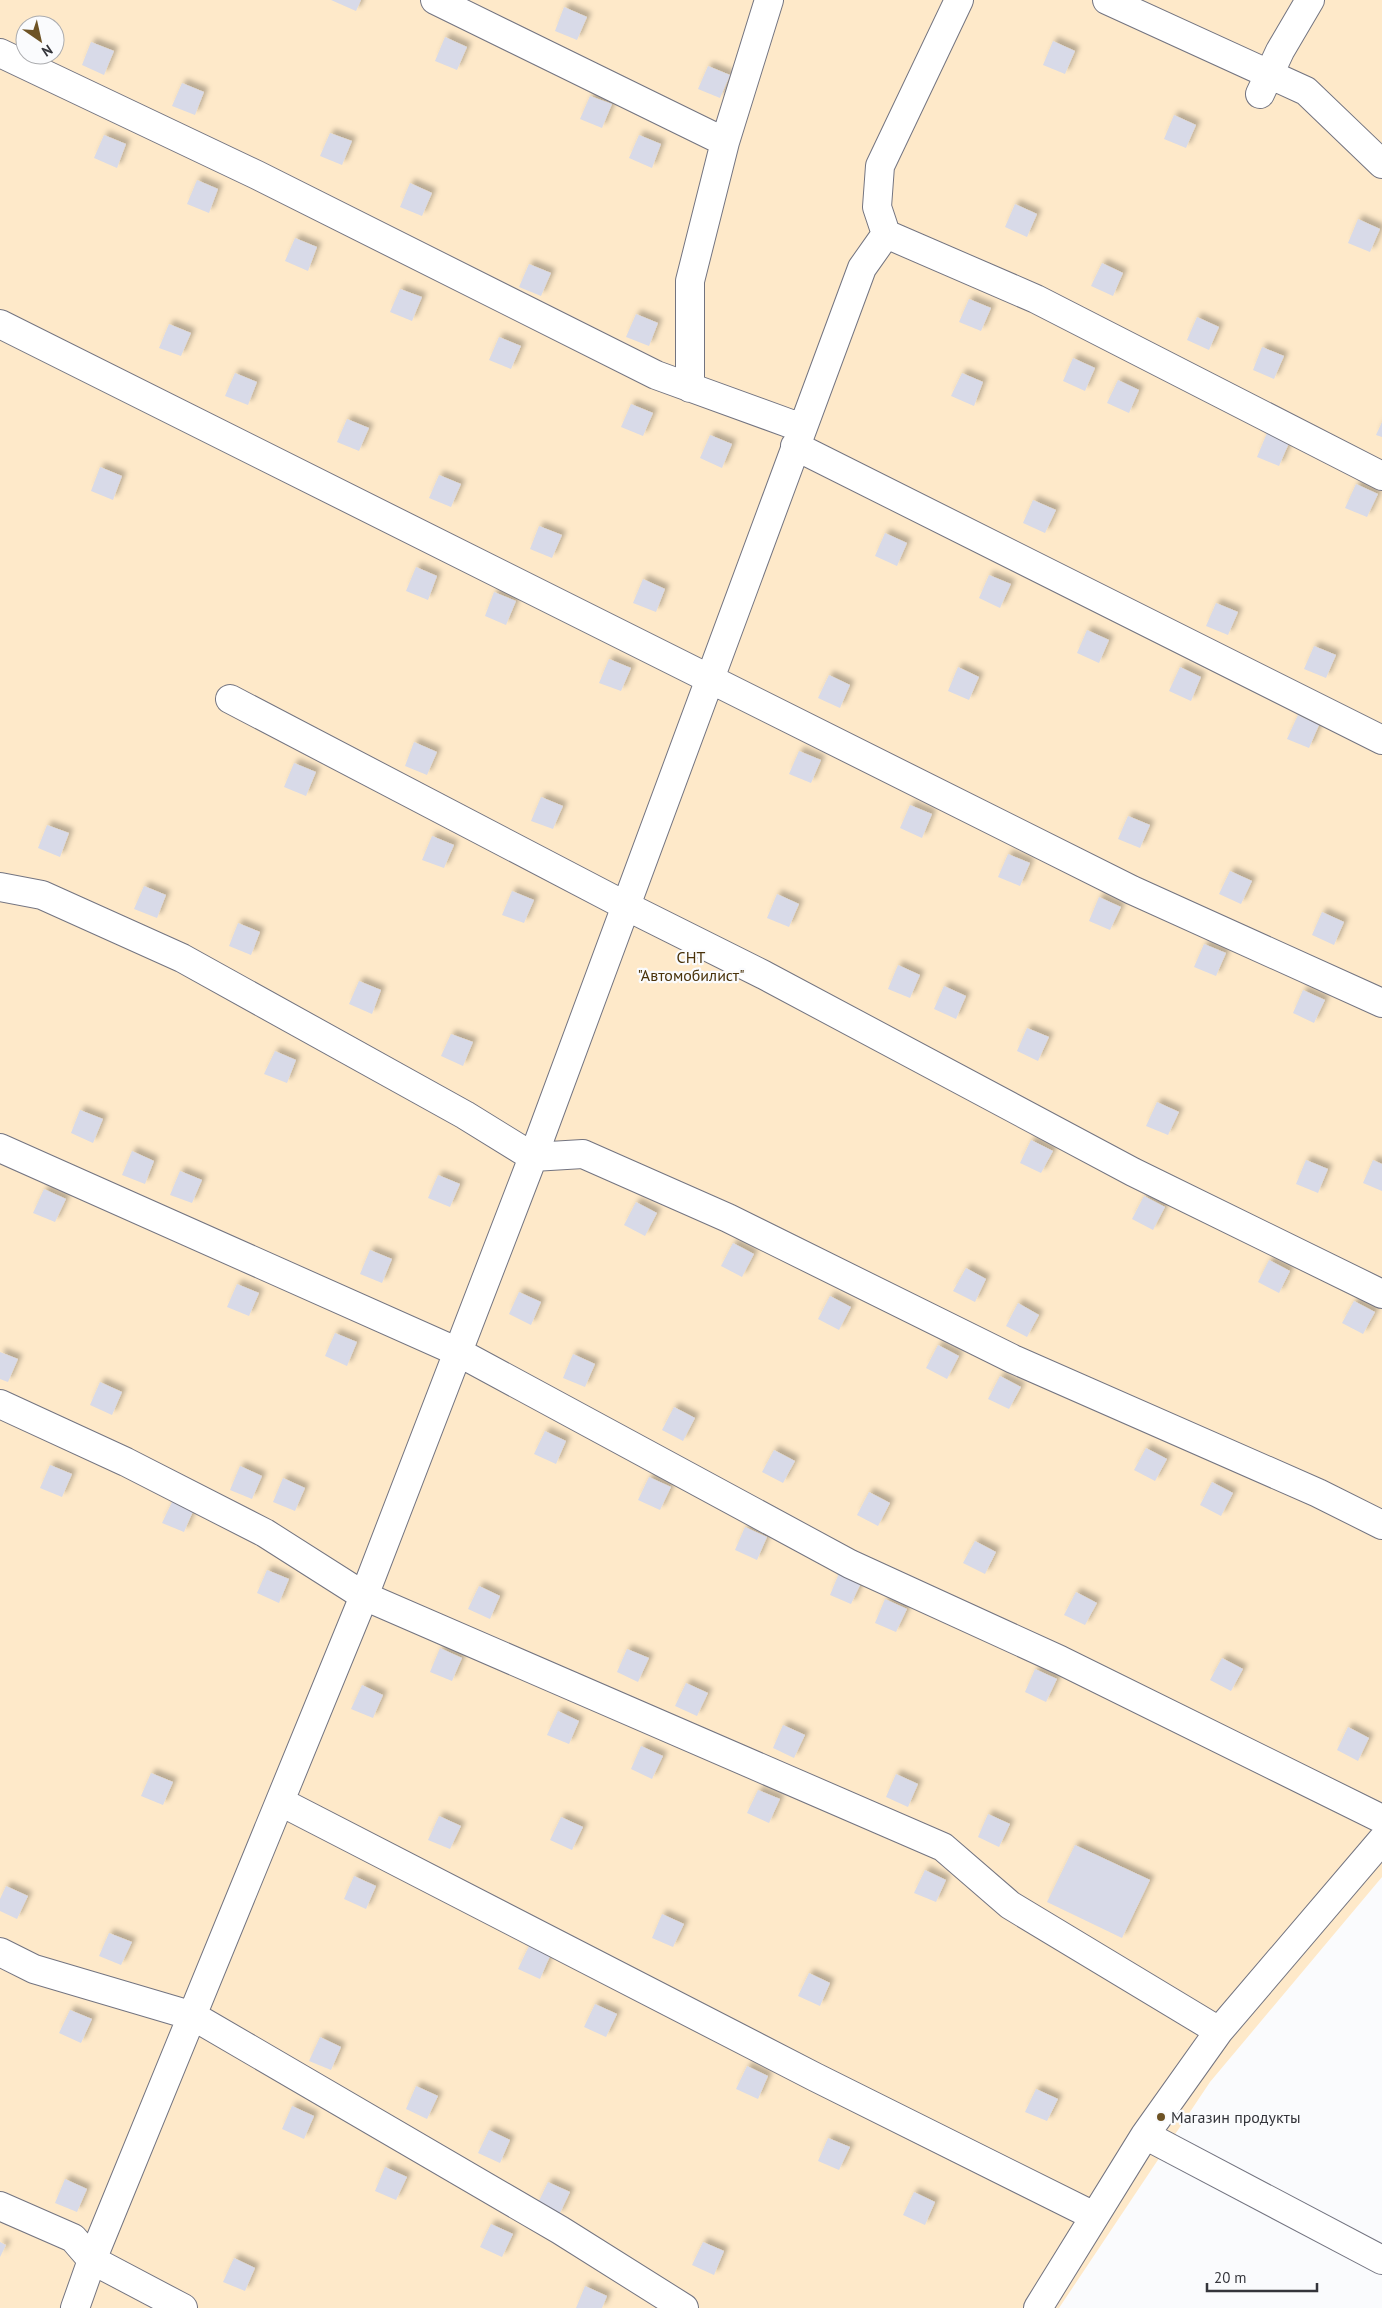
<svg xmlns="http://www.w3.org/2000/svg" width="1382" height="2308" font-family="'PT Sans',sans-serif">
  <defs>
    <filter id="shadow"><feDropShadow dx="4.5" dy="-4.5" stdDeviation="2.5" flood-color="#0004"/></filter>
  </defs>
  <rect width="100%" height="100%" fill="#fafbfd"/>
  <path fill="#fee9c9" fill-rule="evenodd" d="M0,0H1382V1877L1210,2082L1059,2308H0ZM25,25H55V55H25Z"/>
  <path fill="#d8dae8" filter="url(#shadow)" d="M331,0H361L356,11Z
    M564,7L587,17L577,40L555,31Z
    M445,37L467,47L457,70L435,61Z
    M1053,41L1075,51L1065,74L1043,65Z
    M91,42L114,51L104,75L82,65Z
    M708,66L730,75L720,98L698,89Z
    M182,83L204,92L195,115L172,106Z
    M590,96L612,104L602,128L580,119Z
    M1174,115L1196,125L1186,148L1164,139Z
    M330,133L352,141L342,165L320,156Z
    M104,135L126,144L117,168L94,158Z
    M639,135L661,144L652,168L629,158Z
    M197,180L218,189L209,213L187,204Z
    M410,183L432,193L422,216L400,207Z
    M1015,204L1037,214L1027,237L1005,227Z
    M1358,219L1380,229L1370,252L1348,243Z
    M295,238L317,247L308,271L285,261Z
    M1102,263L1123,273L1113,296L1091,286Z
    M529,264L551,273L541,296L519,287Z
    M400,289L422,297L412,321L390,312Z
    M969,299L991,308L981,331L959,322Z
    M636,314L658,323L649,346L626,337Z
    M1197,317L1219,327L1209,350L1187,340Z
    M169,324L191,333L181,356L159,348Z
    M499,337L521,346L511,369L489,360Z
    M1262,347L1284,356L1274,379L1253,370Z
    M1073,358L1095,368L1085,391L1063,381Z
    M235,373L257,382L248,405L225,396Z
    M962,373L983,382L974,406L951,396Z
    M1118,380L1139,390L1129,413L1107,403Z
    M631,404L653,413L643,436L621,427Z
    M347,419L369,428L359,451L337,442Z
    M1382,422V437L1376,435Z
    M1267,433L1289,443L1279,466L1257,457Z
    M710,435L732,444L722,468L700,458Z
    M100,467L122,476L113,500L91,491Z
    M439,475L461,484L451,507L429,498Z
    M1356,484L1378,494L1367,517L1345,508Z
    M1033,500L1056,510L1045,533L1023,523Z
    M539,526L562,535L552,558L530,549Z
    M885,533L907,543L897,566L875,556Z
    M416,567L437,576L428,600L406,591Z
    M989,575L1011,584L1000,608L979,598Z
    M643,579L665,589L656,612L633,603Z
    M494,592L516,601L506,625L485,616Z
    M1216,603L1238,612L1228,635L1206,626Z
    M1087,630L1109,640L1099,663L1077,653Z
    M1314,646L1336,655L1326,678L1304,669Z
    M609,659L631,668L621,691L599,683Z
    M958,667L979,677L969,700L948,691Z
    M1180,667L1201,677L1191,701L1169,691Z
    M829,675L850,685L840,708L818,698Z
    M1298,715L1319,725L1309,748L1287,739Z
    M414,742L437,752L427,775L405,766Z
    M799,751L821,760L811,783L789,774Z
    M294,763L316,772L306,796L284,787Z
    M541,797L563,806L553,829L531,821Z
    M910,805L932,814L922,838L900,828Z
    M1128,816L1150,825L1140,848L1118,839Z
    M47,825L69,833L60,857L38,848Z
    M432,836L454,845L444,868L422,860Z
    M1008,854L1030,863L1020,886L998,877Z
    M1230,871L1252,881L1241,904L1219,894Z
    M144,886L166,895L157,918L134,909Z
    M512,891L534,900L524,923L502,915Z
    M777,894L799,904L789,927L767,918Z
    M1099,897L1121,907L1110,930L1089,921Z
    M1322,912L1344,922L1334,945L1312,935Z
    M238,923L260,932L251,955L229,946Z
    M1204,944L1226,953L1216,976L1194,967Z
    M898,965L920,975L910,998L888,989Z
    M359,981L381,990L372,1014L349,1004Z
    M944,986L966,996L956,1019L934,1009Z
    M1303,990L1325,1000L1314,1023L1293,1013Z
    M1027,1028L1049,1037L1038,1061L1017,1051Z
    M451,1034L473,1042L463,1066L441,1056Z
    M275,1051L296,1060L287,1083L264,1074Z
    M1157,1102L1179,1112L1168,1135L1146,1126Z
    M80,1110L103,1119L93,1143L71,1133Z
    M1031,1140L1053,1151L1041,1173L1020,1163Z
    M132,1151L154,1161L145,1184L122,1175Z
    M1306,1160L1328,1169L1318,1193L1296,1184Z
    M1373,1160L1382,1164V1191L1363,1183Z
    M180,1171L202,1180L192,1203L170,1195Z
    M438,1175L460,1184L450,1207L428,1198Z
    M44,1189L66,1199L55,1222L33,1213Z
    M1144,1196L1165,1207L1153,1230L1132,1219Z
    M636,1202L657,1213L645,1236L624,1225Z
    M733,1243L754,1254L742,1277L721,1266Z
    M370,1250L392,1259L382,1283L360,1274Z
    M1269,1260L1290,1271L1279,1293L1258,1282Z
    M966,1268L986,1279L975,1302L953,1291Z
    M237,1284L259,1293L249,1316L227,1307Z
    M519,1292L541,1302L531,1325L509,1314Z
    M830,1296L851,1307L839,1330L818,1319Z
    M1354,1301L1375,1312L1363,1334L1342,1323Z
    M1018,1303L1039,1315L1027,1337L1006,1326Z
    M335,1333L357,1342L347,1366L325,1356Z
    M938,1345L959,1356L947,1379L926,1368Z
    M0,1352L18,1359L8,1382L0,1379Z
    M573,1354L595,1364L585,1387L563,1378Z
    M1000,1376L1021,1387L1009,1409L988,1399Z
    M100,1382L122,1392L112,1415L90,1405Z
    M674,1407L695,1418L683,1441L662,1430Z
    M545,1431L566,1441L556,1464L534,1454Z
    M1146,1448L1167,1459L1155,1481L1134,1470Z
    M774,1450L795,1461L783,1483L762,1472Z
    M50,1465L72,1474L62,1497L40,1488Z
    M240,1466L262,1476L252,1499L230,1490Z
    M649,1477L671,1487L660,1510L638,1500Z
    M283,1478L305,1488L295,1511L273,1502Z
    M1212,1482L1233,1493L1221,1516L1200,1505Z
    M869,1492L890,1503L878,1526L857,1515Z
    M173,1500L194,1509L184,1532L162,1523Z
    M745,1527L767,1537L757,1560L735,1550Z
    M975,1541L996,1552L985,1574L963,1563Z
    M267,1570L289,1579L279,1603L257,1593Z
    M840,1571L862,1581L851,1604L830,1595Z
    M479,1586L500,1596L490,1619L468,1609Z
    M1076,1592L1097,1603L1085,1625L1064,1615Z
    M885,1599L907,1609L896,1632L875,1623Z
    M440,1648L462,1658L452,1681L430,1672Z
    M627,1649L649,1658L638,1682L617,1672Z
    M1222,1658L1243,1669L1231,1691L1210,1680Z
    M1035,1669L1057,1679L1046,1702L1025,1692Z
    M686,1683L708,1693L697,1716L675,1706Z
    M362,1685L383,1695L373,1718L351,1709Z
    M558,1711L579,1721L569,1744L547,1735Z
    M783,1725L805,1735L794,1758L773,1748Z
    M1348,1727L1369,1738L1358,1761L1337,1750Z
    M641,1746L663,1756L652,1779L631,1769Z
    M151,1773L173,1782L163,1805L141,1796Z
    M896,1774L918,1784L908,1807L886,1797Z
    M758,1790L780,1799L769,1823L747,1813Z
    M988,1814L1010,1824L999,1847L978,1837Z
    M439,1816L461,1826L450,1849L428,1840Z
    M561,1817L583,1827L572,1850L550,1840Z
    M1075,1845L1150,1880L1122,1938L1047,1902Z
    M925,1870L946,1880L936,1902L914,1893Z
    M354,1876L376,1886L366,1909L344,1899Z
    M6,1886L28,1896L17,1919L0,1911V1899Z
    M662,1914L684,1924L673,1947L652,1938Z
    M109,1933L132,1942L121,1965L99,1956Z
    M529,1946L550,1956L540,1979L518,1969Z
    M809,1973L830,1983L820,2006L798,1996Z
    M595,2004L617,2014L606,2037L584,2027Z
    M70,2010L92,2019L81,2043L59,2033Z
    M320,2037L341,2047L331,2070L309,2061Z
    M747,2066L768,2076L758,2099L736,2089Z
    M416,2086L438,2096L427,2119L406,2109Z
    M1036,2089L1058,2099L1047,2121L1025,2112Z
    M292,2106L314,2116L304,2139L282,2129Z
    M489,2130L510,2140L500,2163L478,2153Z
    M828,2138L850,2147L839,2170L818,2161Z
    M385,2167L407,2177L396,2200L375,2191Z
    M65,2179L87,2189L77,2212L55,2203Z
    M548,2182L570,2192L559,2215L537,2205Z
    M914,2192L935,2202L925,2225L903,2215Z
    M491,2224L513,2234L502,2257L480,2247Z
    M0,2242L6,2245L0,2257Z
    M703,2242L724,2251L714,2275L692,2265Z
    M234,2258L255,2268L245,2291L223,2282Z
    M585,2286L607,2296L602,2308H576Z"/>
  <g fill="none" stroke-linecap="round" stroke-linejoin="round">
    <defs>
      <path id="minor" d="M435,0L725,142
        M1107,0L1306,91L1382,164
        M0,53L257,175L656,375L802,428
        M1260,94L1280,51L1310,0
        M886,234L1036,299L1382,476
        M0,324L1132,890L1382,1003
        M690,388V281L725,142L769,0
        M795,446L1382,740
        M230,699L626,906L764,975L1133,1172L1382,1294
        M0,887L42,895L182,958L465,1115L533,1157L583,1154L728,1218L1013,1359L1318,1493L1382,1525
        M0,1148L458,1352L850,1564L1060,1660L1382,1819
        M0,1404L126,1462L265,1533L364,1596L943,1847L1010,1905L1219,2031
        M281,1802L815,2077L1094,2216
        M0,1952L34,1969L193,2016L560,2230L684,2308
        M1145,2135L1382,2260
        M0,2206L73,2238L92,2260L183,2308
        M75,2308L92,2260L364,1596L533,1157L862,268L886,234L877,207L880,166L959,0
        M1038,2308L1145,2135L1219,2031L1382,1840"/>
    </defs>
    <use href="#minor" stroke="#737480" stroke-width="30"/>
    <use href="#minor" stroke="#fff" stroke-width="28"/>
  </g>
  <circle fill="#6e5325" stroke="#fafbfd" stroke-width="2" cx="1161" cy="2117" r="5"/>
  <g text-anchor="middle" stroke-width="4.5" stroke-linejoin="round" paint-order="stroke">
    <g font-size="16" fill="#493209" stroke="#fafbfd">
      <text x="691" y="963">СНТ<tspan x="691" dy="18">"Автомобилист"</tspan></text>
    </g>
    <g font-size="16" fill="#34353b" stroke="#fafbfd" text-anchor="start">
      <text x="1171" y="2123">Магазин продукты</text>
    </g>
  </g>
  <g transform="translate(40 40) rotate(146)"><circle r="24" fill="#fafbfd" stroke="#abacaf"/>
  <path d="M0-4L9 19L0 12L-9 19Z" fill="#6e5325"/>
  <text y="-8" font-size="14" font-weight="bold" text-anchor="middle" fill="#34353b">N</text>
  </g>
  <path d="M1207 2283v8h110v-8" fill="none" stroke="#34353b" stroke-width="2.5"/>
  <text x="1214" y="2283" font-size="15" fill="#34353b" stroke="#fafbfd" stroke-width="4" paint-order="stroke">20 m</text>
</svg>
